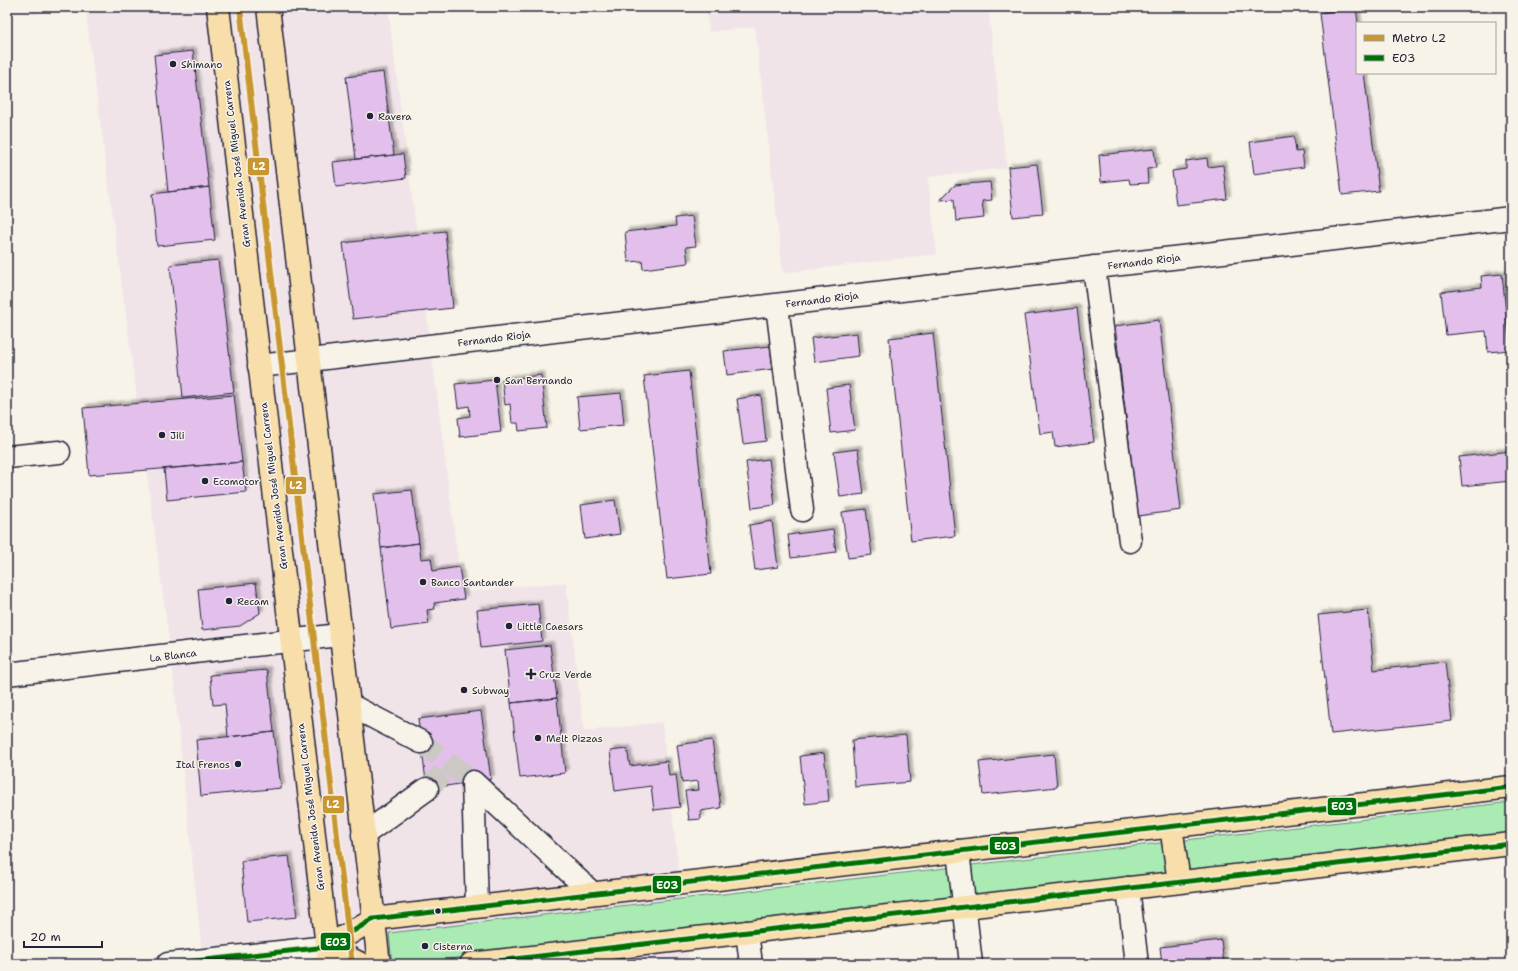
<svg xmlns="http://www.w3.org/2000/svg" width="1518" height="971" font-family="'Shantell Sans',sans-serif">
  <defs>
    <filter id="shadow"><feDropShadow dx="3.5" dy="-3.5" stdDeviation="1" flood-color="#0004"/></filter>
  </defs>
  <rect width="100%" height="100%" fill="#f7f3e8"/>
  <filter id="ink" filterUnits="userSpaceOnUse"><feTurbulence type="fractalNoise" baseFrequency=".025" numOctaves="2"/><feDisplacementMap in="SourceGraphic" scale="8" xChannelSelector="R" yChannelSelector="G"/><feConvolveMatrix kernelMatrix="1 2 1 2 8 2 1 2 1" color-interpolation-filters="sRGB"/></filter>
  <g filter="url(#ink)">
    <path fill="#f1e4e9" d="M29,7H70L30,15Z
      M85,7H388L462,592L566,582L584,731L662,722L689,964H203L171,656Z
      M706,7H988L1007,168L928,177L937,254L783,273L755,27L709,32Z"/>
    <path fill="#aaebb3" stroke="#668677" d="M1511,802V836L406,964H392L389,933Z"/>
    <path fill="#e3c0ec" stroke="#22223b" filter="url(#shadow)" d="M314,7H341L315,11Z
      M1356,8L1358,23L1357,73H1364L1379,191L1342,195L1320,13Z
      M193,51L209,187L168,192L154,55Z
      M383,72L394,155L356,159L346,77Z
      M1294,136L1296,152L1302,151L1304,167L1254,174L1250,142Z
      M1154,149L1156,168L1147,169L1148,183L1130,184L1129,179L1101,182L1099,155Z
      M403,154L406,178L336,187L333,162Z
      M1207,158L1208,167L1223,165L1227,199L1176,205L1172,171L1186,169V161Z
      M1037,164L1043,214L1013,217L1008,167Z
      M990,182L992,200L982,201L984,218L956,221L954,199L940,200L955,185Z
      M209,187L215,240L157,246L152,194Z
      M692,216L696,246L686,247L688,263L643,269L642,261L628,262L625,232L676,226L675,218Z
      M445,231L453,308L353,319L343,243Z
      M218,260L234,392L183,398L170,265Z
      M1502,274L1510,350L1488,352L1486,331L1446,335L1441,292L1482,287L1481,276Z
      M1077,308L1094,442L1055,447L1053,432L1040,434L1024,315Z
      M1159,320L1181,510L1138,516L1115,326Z
      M857,333L859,356L814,362L811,338Z
      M933,333L955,536L911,541L889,338Z
      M770,346L773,369L727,375L724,351Z
      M689,371L711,574L667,579L644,376Z
      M541,375L547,428L519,431L518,423H512L510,404L505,405L502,380Z
      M495,380L501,432L460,437L458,418L470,416L469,406L458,408L455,384Z
      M849,385L855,430L831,433L826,388Z
      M621,393L624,425L580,429L577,397Z
      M234,395L242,462L89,475L83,408Z
      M761,395L766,441L743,444L737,399Z
      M858,449L864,494L840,497L834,452Z
      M1511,451V481L1462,486L1459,457Z
      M769,459L775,505L752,508L746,462Z
      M242,462L246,492L167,500L164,469Z
      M412,490L419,543L381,548L374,494Z
      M615,500L620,534L585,539L581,505Z
      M866,509L872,555L848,558L842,512Z
      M772,521L778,567L755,570L749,525Z
      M833,529L836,552L791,558L788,535Z
      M419,543L421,559L431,558L433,571L459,567L464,599L434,603L435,609L427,610L429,624L391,629L381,548Z
      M256,583L260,613L240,626L202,630L198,589Z
      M538,604L542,641L481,648L477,610Z
      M1368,610L1374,670L1445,662L1452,721L1331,734L1318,615Z
      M550,645L557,698L511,703L505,650Z
      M267,670L274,732L228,737L225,704L213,705L210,675Z
      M557,698L565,773L520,778L511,703Z
      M481,711L491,779L427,789L418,719Z
      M274,732L281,788L201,796L196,740Z
      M906,735L910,782L855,787L852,740Z
      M712,740L721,808L700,811L701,819L689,820L685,791L699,790L698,781L682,783L677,745Z
      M627,749L630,766L667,761L669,776L676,775L680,807L654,810L651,786L615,791L610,751Z
      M824,753L829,801L805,804L800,756Z
      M1054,754L1057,787L983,795L979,762Z
      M289,856L297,917L247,922L241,861Z
      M1221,940L1224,964H1162L1160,947Z"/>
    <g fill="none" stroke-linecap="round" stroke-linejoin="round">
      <path stroke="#ccc9c5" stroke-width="22" stroke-dasharray="22 11" stroke-linecap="butt" d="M421,742L473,782
        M427,789L451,766"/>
      <defs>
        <path id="minor" d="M1094,267L1130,541
          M777,305L802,510
          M259,366L1511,218
          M7,457L59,452
          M7,674L339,635
          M348,704L421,742
          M473,782L592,893
          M473,782L477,906
          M363,835L427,789
          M958,851L971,964
          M1128,888L1137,964
          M747,932L751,964
          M168,964L327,947"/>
        <path id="major" d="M218,7L329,964
          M268,7L379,964
          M1171,826L1179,882
          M327,947L373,919L1511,787
          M327,947L361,964
          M471,964L1511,844"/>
      </defs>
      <use href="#minor" stroke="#22223b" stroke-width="25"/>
      <use href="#major" stroke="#22223b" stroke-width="25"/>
      <use href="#minor" stroke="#f7f3e8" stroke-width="22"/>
      <use href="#major" stroke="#f8deab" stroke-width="22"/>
      <defs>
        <path id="bus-1" d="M168,964L327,947L373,919L1511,787
          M471,964L1511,844"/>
      </defs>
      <use href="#bus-1" stroke="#f7f3e8" stroke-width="8"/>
      <use href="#bus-1" stroke="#007106" stroke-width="5"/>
      <defs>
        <path id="metro-1" d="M240,7L352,964"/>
      </defs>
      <use href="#metro-1" stroke="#f7f3e8" stroke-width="9"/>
      <use href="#metro-1" stroke="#c89731" stroke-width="6"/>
    </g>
  </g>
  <g fill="#22223b" stroke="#f7f3e8" stroke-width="1.5">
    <circle cx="173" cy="64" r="4"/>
    <circle cx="370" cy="116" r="4"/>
    <circle cx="497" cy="380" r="4"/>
    <circle cx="162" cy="435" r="4"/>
    <circle cx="205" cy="481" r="4"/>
    <circle cx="423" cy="582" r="4"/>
    <circle cx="229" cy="601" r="4"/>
    <circle cx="509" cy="626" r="4"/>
    <path d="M529 668h4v4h4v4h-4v4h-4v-4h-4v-4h4z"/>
    <circle cx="464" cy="690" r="4"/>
    <circle cx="538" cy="738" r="4"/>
    <circle cx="238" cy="764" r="4"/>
    <circle cx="438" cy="911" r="3.5"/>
    <circle cx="425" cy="946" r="4"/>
  </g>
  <g text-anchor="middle" stroke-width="3" stroke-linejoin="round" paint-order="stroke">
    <g font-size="10" fill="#22223b" stroke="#f7f3e8" text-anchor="start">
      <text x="181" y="68">Shimano</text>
      <text x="378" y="120">Ravera</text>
      <text x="505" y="384">San Bernando</text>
      <text x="170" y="439">Jili</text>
      <text x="213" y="485">Ecomotor</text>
      <text x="431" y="586">Banco Santander</text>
      <text x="237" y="605">Recam</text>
      <text x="517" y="630">Little Caesars</text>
      <text x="539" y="678">Cruz Verde</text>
      <text x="472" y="694">Subway</text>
      <text x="546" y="742">Melt Pizzas</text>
      <text x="230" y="768" text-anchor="end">Ital Frenos</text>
      <text x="433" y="950">Cisterna</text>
    </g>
    <g font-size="10" fill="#22223b" stroke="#f7f3e8">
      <text transform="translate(236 164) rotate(-97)" y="4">Gran Avenida José Miguel Carrera</text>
      <text transform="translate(1144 261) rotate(-7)" y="4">Fernando Rioja</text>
      <text transform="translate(822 299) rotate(-7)" y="4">Fernando Rioja</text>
      <text transform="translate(494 338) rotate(-7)" y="4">Fernando Rioja</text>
      <text transform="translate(273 486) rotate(-97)" y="4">Gran Avenida José Miguel Carrera</text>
      <text transform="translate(173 655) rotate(-7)" y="4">La Blanca</text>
      <text transform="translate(310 807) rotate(-97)" y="4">Gran Avenida José Miguel Carrera</text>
    </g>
  </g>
  <g stroke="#f7f3e8" stroke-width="1.5">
    <rect x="247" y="157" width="23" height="19" rx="4" fill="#c89731"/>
    <rect x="285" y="476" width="22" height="19" rx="4" fill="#c89731"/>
    <rect x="322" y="795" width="23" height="19" rx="4" fill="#c89731"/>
    <rect x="1327" y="797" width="30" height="19" rx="4" fill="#007106"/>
    <rect x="989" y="836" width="31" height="19" rx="4" fill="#007106"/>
    <rect x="652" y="875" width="30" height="19" rx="4" fill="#007106"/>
    <rect x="320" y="932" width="31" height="19" rx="4" fill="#007106"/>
  </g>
  <g font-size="11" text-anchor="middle" font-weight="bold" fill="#fff">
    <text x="259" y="170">L2</text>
    <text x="296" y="489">L2</text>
    <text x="333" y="808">L2</text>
    <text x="1342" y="810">E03</text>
    <text x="1005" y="850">E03</text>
    <text x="667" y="889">E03</text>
    <text x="336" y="946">E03</text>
  </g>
  <rect width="1518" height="971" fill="none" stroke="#f7f3e8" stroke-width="24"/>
  <rect x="12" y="12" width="1494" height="947" fill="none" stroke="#22223b" stroke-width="1.5" filter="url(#ink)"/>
  <rect x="1356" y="22" width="140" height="52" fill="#f7f3e8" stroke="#a29fa3"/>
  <rect x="1364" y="35" width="20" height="6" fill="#c89731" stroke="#a29fa3"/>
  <text x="1392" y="42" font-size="12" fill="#22223b">Metro L2</text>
  <rect x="1364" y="55" width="20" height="6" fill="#007106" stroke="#a29fa3"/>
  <text x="1392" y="62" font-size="12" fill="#22223b">E03</text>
  <path d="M24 941v6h78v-6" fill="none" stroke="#22223b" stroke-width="2"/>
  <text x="30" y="941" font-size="12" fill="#22223b" stroke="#f7f3e8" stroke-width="3" paint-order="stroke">20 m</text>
</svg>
